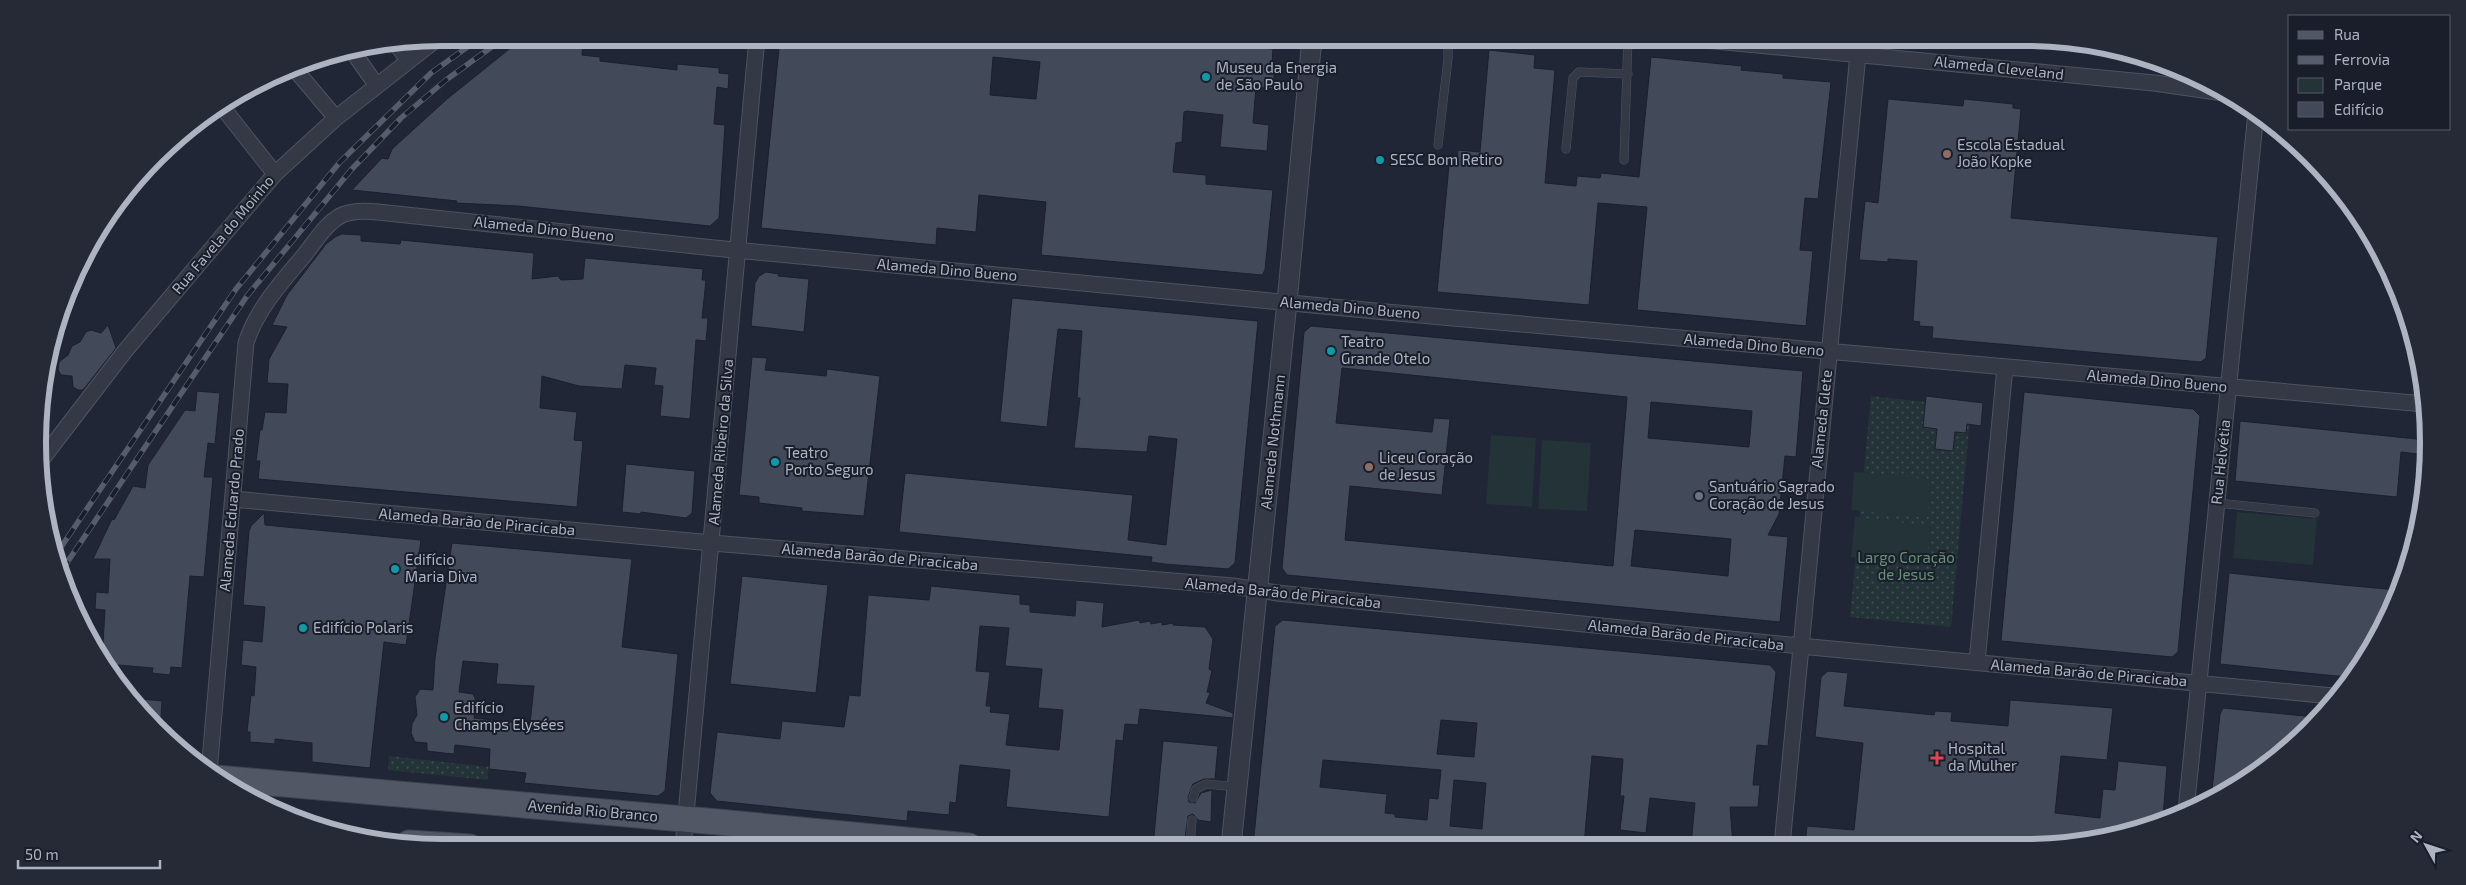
<svg xmlns="http://www.w3.org/2000/svg" width="2466" height="885" font-family="'Exo 2',sans-serif">
  <defs>
    <pattern id="green-dots" width="8" height="8" patternUnits="userSpaceOnUse" patternTransform="scale(1.25)"><rect width="8" height="8" fill="#233337"/><path d="M2 2h.1M6 6h.1" fill="none" stroke="#404e52" stroke-width="1.8" stroke-linecap="round"/></pattern>
  </defs>
  <rect width="100%" height="100%" fill="#202635"/>
  <path fill="url(#green-dots)" d="M1871,396L1971,407L1951,627L1850,617Z
    M389,756L489,767L487,780L388,770Z
    M715,838L795,847H714Z"/>
  <path fill="#233337" d="M1491,435L1536,438L1532,507L1486,504Z
    M1542,440L1591,443L1587,511L1538,509Z
    M1854,472L1931,479L1927,518L1851,510Z
    M2237,512L2317,519L2313,565L2233,558Z
    M1855,517L1931,526L1925,566L1851,557Z"/>
  <path fill="#424959" stroke="#1b202c" fill-rule="evenodd" d="M523,38H583L582,55L600,57V61L677,70V64L719,68V73L729,74L728,89L717,87L714,124L725,125L719,218L710,226L518,206L456,203L457,201L352,190L382,158L388,159L392,149L447,99Z
    M780,38H1193V40H1203V44L1231,47L1232,44L1242,45V42L1258,43V44L1263,45L1262,48L1273,49L1272,64L1275,65L1273,89L1256,87L1253,123L1269,125L1267,151L1220,147L1223,115L1187,111L1184,112L1182,142L1176,143L1173,172L1206,175V184L1273,190L1265,270L1262,275L1041,255L1046,202L979,195L976,232L937,228L936,245L761,228ZM993,57L1040,62L1036,99L990,95Z
    M1489,50L1535,55L1534,68L1555,70L1545,183L1576,186L1577,176L1600,178L1601,173L1639,177L1651,57L1742,66L1741,70L1783,74V78L1831,82L1818,199L1805,198L1800,250L1813,251L1806,326L1637,310L1647,207L1598,203L1589,305L1437,292L1449,165H1457L1458,150L1480,152Z
    M1888,99L1963,106L1964,99L2013,104V108L2021,109L2011,218L2218,237L2206,358L2201,362L1932,338L1933,327L1919,326L1920,322L1913,321L1917,261L1888,259V262L1859,260L1865,201L1878,203Z
    M342,234L361,235V241L400,244L401,240L534,253L532,279L558,276L561,280L583,279L585,258L703,269L702,280H706L702,318H708L707,330L706,341L696,340L690,419L660,416L663,386L654,385L656,368L625,365L622,389L579,386L542,376L540,408L577,412L574,440L583,441L577,507L258,479L260,461H256L260,430H262L265,412L286,413L288,384L267,383L269,359L287,327L272,325L287,295L326,244L335,237Z
    M766,272L779,274L778,276L809,279L804,332L751,326L755,283L759,276Z
    M1012,298L1258,321L1235,563L1228,569L1164,564L1151,562L1152,557L899,532L905,473L1133,495L1128,540L1166,545L1177,439L1149,436L1147,452L1074,448L1080,398H1077L1082,331L1058,329L1047,427L1000,422Z
    M108,325L116,348L83,390H78L73,387L72,376L61,375L58,370L59,362L68,355L72,346L80,342L86,332L91,330L101,333Z
    M1311,326L1803,371L1796,457L1785,456L1779,514L1768,535L1788,537L1780,622L1287,575L1282,568L1304,332ZM1342,368L1627,397L1613,566L1345,540L1350,486L1442,495L1450,419L1434,418L1432,432L1336,423ZM1651,402L1752,411L1749,447L1648,438ZM1635,530L1731,539L1728,576L1631,566Z
    M752,357L767,358L765,370L826,376L827,369L880,376L864,516L802,511V508L759,503V497L739,495Z
    M197,391L220,393L215,444L208,443L204,477H213L204,577L190,576L182,668L171,667L170,675L152,673L153,668L118,665L116,681L106,668L94,642L103,643L105,610L95,609L96,592L108,593L110,559H93L112,519L114,520L133,486L145,488L148,465L185,410L195,411Z
    M2024,392L2193,409L2200,416L2178,652L2172,657L2001,641Z
    M1926,396L1983,403L1981,426L1967,424L1966,433L1955,432L1953,451L1935,449L1937,429L1923,427Z
    M2240,421L2427,440V455L2401,452L2397,497L2235,481Z
    M626,464L695,471L692,513L686,518L641,512V514L622,512Z
    M264,513L265,525L421,540L406,645L384,642L370,768L312,762V743L275,739V744L250,742V732H247L251,695L254,696L256,667L241,665L243,640L262,642L265,607L243,605L249,531L251,526Z
    M452,543L632,559L622,647L678,654L665,791L658,796L524,783L526,773L489,769L490,749L455,745L454,754L444,753L427,751V743L415,742L411,733L412,724L417,715L415,697L420,689L433,690L435,658ZM463,661L498,664L496,684L534,686L530,724L474,718L476,701L473,694L459,692Z
    M2229,573L2343,585L2397,590L2374,645L2348,677L2306,673L2220,664Z
    M742,576L828,585L816,693L730,684Z
    M931,586L1020,595V604L1030,605V612L1075,616L1076,600L1104,603L1102,627L1139,620L1140,623L1150,621L1151,624L1162,622V625L1173,623V625L1205,627L1213,639L1209,669L1212,671L1207,692L1210,693L1206,703L1233,713V718L1140,709L1138,725L1125,724L1123,741L1116,740L1109,817L1006,807L1010,770L960,765L956,803L950,802L949,815L908,811L907,821L717,801L710,793L717,732L780,739L782,721L844,727L849,695L860,696L868,595L929,600ZM980,626L1009,628L1005,666L1042,669L1038,708L1063,710L1059,750L1006,745L1010,714L990,712L991,706H986L990,672L976,671Z
    M1283,620L1770,665L1776,672L1768,746L1757,745L1753,785H1760L1758,807H1730L1733,845H1691L1695,803L1650,798L1646,833L1620,830L1624,796H1620L1623,759L1592,756L1584,845L1253,846L1275,626ZM1441,720L1477,723L1474,757L1437,754ZM1323,760L1441,770L1438,799L1429,798L1427,820L1395,817V814L1385,813L1387,794L1320,787ZM1454,780L1486,783L1482,829L1450,826Z
    M1828,671L1848,673L1844,706L1934,715L1935,711L1952,712L1951,721L2008,726L2010,700L2113,708L2107,760L2061,756L2055,813L2100,818L2103,789L2115,790L2118,761L2167,766L2163,818L2077,844L1805,845L1807,826L1854,830L1863,743L1815,737L1821,677Z
    M131,698L162,701L160,732L156,729Z
    M2223,708L2315,717L2291,747L2211,800L2220,714Z
    M1163,741L1218,746L1215,779H1204L1193,784L1188,797L1189,802L1195,803L1201,793L1212,790L1211,822L1198,820L1193,814L1188,816L1184,846H1153Z"/>
  <g fill="none" stroke-linecap="round" stroke-linejoin="round">
    <defs>
      <path id="service" d="M1438,145L1448,59V38
        M1566,149L1573,78L1579,72L1628,74
        M1624,160L1628,38
        M2217,503L2315,513
        M1193,798L1196,789L1206,784L1237,787
        M1190,846L1192,820"/>
      <path id="minor" d="M1684,38L2154,83L2224,93
        M395,42L408,60
        M351,49L377,86
        M293,67L336,118
        M223,108L275,174
        M163,151L184,133
        M39,463L125,351L275,174L336,118L438,38
        M233,499L712,543L1233,586L1277,593L1800,646L2333,696
        M1977,662L2005,367
        M209,772L246,343C257,308 283,281 306,253C316,240 326,224 340,216C351,210 367,211 378,212L714,248L1386,312L2425,404
        M2186,811L2256,112
        M1782,845L1858,54
        M683,847L757,38"/>
      <path id="tertiary" d="M1231,846L1287,302L1312,38"/>
      <path id="primary" d="M216,778L718,822L969,846
        M409,843L470,847"/>
    </defs>
    <use href="#service" stroke="#4e5360" stroke-width="9"/>
    <use href="#minor" stroke="#4e5360" stroke-width="17"/>
    <use href="#tertiary" stroke="#4e5360" stroke-width="21"/>
    <use href="#primary" stroke="#3d424f" stroke-width="27"/>
    <use href="#service" stroke="#343945" stroke-width="8"/>
    <use href="#minor" stroke="#343945" stroke-width="15"/>
    <use href="#tertiary" stroke="#343945" stroke-width="19"/>
    <use href="#primary" stroke="#525766" stroke-width="25"/>
    <defs>
      <path id="rail" d="M55,556L236,289L340,162L431,73L480,38
        M62,570L247,296L351,170L401,118L446,80L504,38"/>
    </defs>
    <use href="#rail" stroke="#565c6c" stroke-width="5.5"/>
    <use href="#rail" stroke="#191e2a" stroke-width="4" stroke-dasharray="11" stroke-linecap="butt"/>
  </g>
  <g fill="#0f9aa8" stroke="#191e2a" stroke-width="2">
    <circle cx="1206" cy="77" r="5"/>
    <circle cx="1380" cy="160" r="5"/>
    <circle cx="1331" cy="351" r="5"/>
    <circle cx="775" cy="462" r="5"/>
    <circle cx="395" cy="569" r="5"/>
    <circle cx="303" cy="628" r="5"/>
    <circle cx="444" cy="717" r="5"/>
  </g>
  <g fill="#8d6e63" stroke="#191e2a" stroke-width="2">
    <circle cx="1947" cy="154" r="5"/>
    <circle cx="1369" cy="467" r="5"/>
  </g>
  <circle fill="#6b7280" stroke="#191e2a" stroke-width="2" cx="1699" cy="496" r="5"/>
  <path fill="#e0444e" stroke="#191e2a" stroke-width="2" d="M1934.5 750.5h5v5h5v5h-5v5h-5v-5h-5v-5h5z"/>
  <g text-anchor="middle" stroke-width="4" stroke-linejoin="round" paint-order="stroke">
    <g font-size="15" fill="#aeb3c2" stroke="#191e2a" text-anchor="start">
      <text x="1216" y="73">Museu da Energia<tspan x="1216" dy="17">de São Paulo</tspan></text>
      <text x="1957" y="150">Escola Estadual<tspan x="1957" dy="17">João Kopke</tspan></text>
      <text x="1390" y="165">SESC Bom Retiro</text>
      <text x="1341" y="347">Teatro<tspan x="1341" dy="17">Grande Otelo</tspan></text>
      <text x="785" y="458">Teatro<tspan x="785" dy="17">Porto Seguro</tspan></text>
      <text x="1379" y="463">Liceu Coração<tspan x="1379" dy="17">de Jesus</tspan></text>
      <text x="1709" y="492">Santuário Sagrado<tspan x="1709" dy="17">Coração de Jesus</tspan></text>
      <text x="405" y="565">Edifício<tspan x="405" dy="17">Maria Diva</tspan></text>
      <text x="313" y="633">Edifício Polaris</text>
      <text x="454" y="713">Edifício<tspan x="454" dy="17">Champs Elysées</tspan></text>
      <text x="1948" y="754">Hospital<tspan x="1948" dy="17">da Mulher</tspan></text>
    </g>
    <g font-size="15" fill="#aeb3c2" stroke="#191e2a">
      <text transform="translate(1999 68) rotate(6)" y="5">Alameda Cleveland</text>
      <text transform="translate(544 229) rotate(6)" y="5">Alameda Dino Bueno</text>
      <text transform="translate(223 235) rotate(-50)" y="5">Rua Favela do Moinho</text>
      <text transform="translate(947 270) rotate(5)" y="5">Alameda Dino Bueno</text>
      <text transform="translate(1350 308) rotate(5)" y="5">Alameda Dino Bueno</text>
      <text transform="translate(1754 345) rotate(5)" y="5">Alameda Dino Bueno</text>
      <text transform="translate(2157 381) rotate(5)" y="5">Alameda Dino Bueno</text>
      <text transform="translate(1822 419) rotate(-84)" y="5">Alameda Glete</text>
      <text transform="translate(721 442) rotate(-85)" y="5">Alameda Ribeiro da Silva</text>
      <text transform="translate(1273 442) rotate(-84)" y="5">Alameda Nothmann</text>
      <text transform="translate(2221 462) rotate(-84)" y="5">Rua Helvétia</text>
      <text transform="translate(232 510) rotate(-85)" y="5">Alameda Eduardo Prado</text>
      <text transform="translate(477 522) rotate(5)" y="5">Alameda Barão de Piracicaba</text>
      <text transform="translate(880 557) rotate(5)" y="5">Alameda Barão de Piracicaba</text>
      <text transform="translate(1283 593) rotate(6)" y="5">Alameda Barão de Piracicaba</text>
      <text transform="translate(1686 635) rotate(6)" y="5">Alameda Barão de Piracicaba</text>
      <text transform="translate(2089 673) rotate(5)" y="5">Alameda Barão de Piracicaba</text>
      <text transform="translate(593 811) rotate(5)" y="5">Avenida Rio Branco</text>
    </g>
    <g font-size="15" fill="#679176" stroke="#191e2a">
      <text x="1906" y="563">Largo Coração<tspan x="1906" dy="17">de Jesus</tspan></text>
    </g>
  </g>
  <path d="M0 0H2466V885H0ZM442 46H2024A396 396 0 0 1 2420 442V443A396 396 0 0 1 2024 839H442A396 396 0 0 1 46 443V442A396 396 0 0 1 442 46Z" fill="#252a36" fill-rule="evenodd"/>
  <path fill="none" stroke="#aeb3c2" stroke-width="6" d="M442 46H2024A396 396 0 0 1 2420 442V443A396 396 0 0 1 2024 839H442A396 396 0 0 1 46 443V442A396 396 0 0 1 442 46Z"/>
  <rect x="2288" y="15" width="162" height="115" fill="#191e2a" stroke="#555a67"/>
  <rect x="2298" y="31" width="25" height="8" fill="#525766" stroke="#555a67"/>
  <text x="2334" y="40" font-size="15" fill="#aeb3c2">Rua</text>
  <rect x="2298" y="56" width="25" height="8" fill="#565c6c" stroke="#555a67"/>
  <text x="2334" y="65" font-size="15" fill="#aeb3c2">Ferrovia</text>
  <rect x="2298" y="78" width="25" height="15" fill="#233337" stroke="#555a67"/>
  <text x="2334" y="90" font-size="15" fill="#aeb3c2">Parque</text>
  <rect x="2298" y="102" width="25" height="15" fill="#424959" stroke="#555a67"/>
  <text x="2334" y="115" font-size="15" fill="#aeb3c2">Edifício</text>
  <g transform="translate(2426 845) rotate(310)" stroke="#191e2a" stroke-width="4" paint-order="stroke">
  <path d="M0-4L9 19L0 12L-9 19Z" fill="#aeb3c2"/>
  <text y="-8" font-size="14" font-weight="bold" text-anchor="middle" fill="#aeb3c2">N</text>
  </g>
  <path d="M18 860v8h142v-8" fill="none" stroke="#aeb3c2" stroke-width="2.5"/>
  <text x="25" y="860" font-size="15" fill="#aeb3c2" stroke="#191e2a" stroke-width="4" paint-order="stroke">50 m</text>
</svg>
